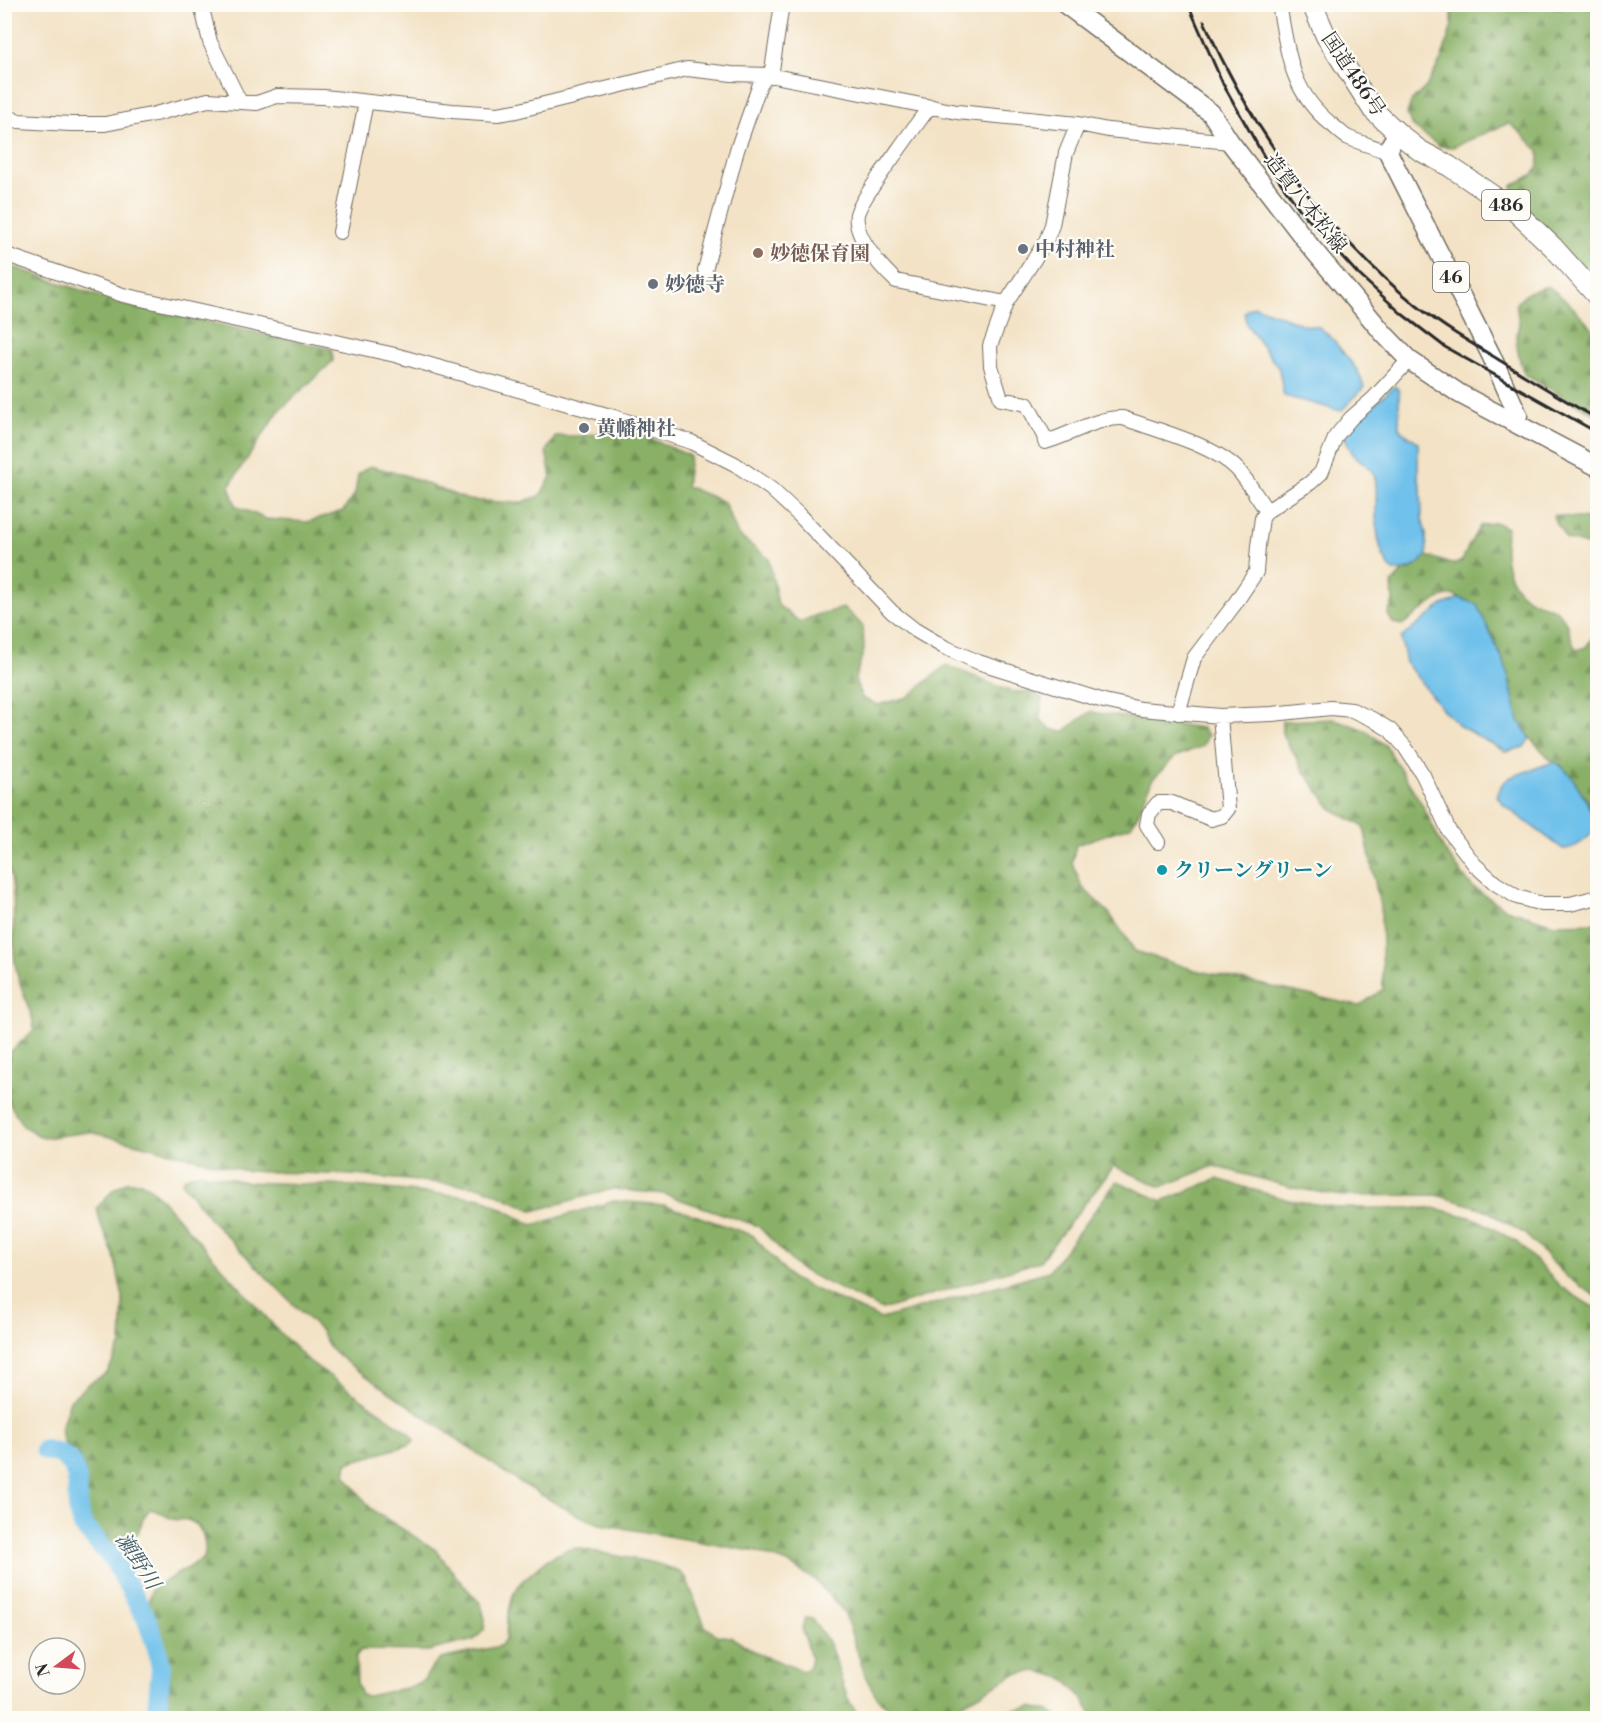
<svg xmlns="http://www.w3.org/2000/svg" width="1602" height="1723" font-family="'Libre Bodoni','Noto Serif JP',serif">
  <defs>
    <pattern id="forest-firs" width="22" height="20" patternUnits="userSpaceOnUse" patternTransform="scale(1.5)"><rect width="22" height="20" fill="#89b066"/><path d="M5 1l3.5 6h-7zM16 11l3.5 6h-7z" fill="#708f54"/></pattern>
  </defs>
  <rect width="100%" height="100%" fill="#fdfcf7"/>
  <filter id="ink" filterUnits="userSpaceOnUse"><feTurbulence type="fractalNoise" baseFrequency=".0167" numOctaves="2"/><feDisplacementMap in="SourceGraphic" scale="12" xChannelSelector="R" yChannelSelector="G"/><feConvolveMatrix kernelMatrix="1 2 1 2 8 2 1 2 1" color-interpolation-filters="sRGB"/></filter>
  <filter id="wash" filterUnits="userSpaceOnUse"><feTurbulence type="fractalNoise" baseFrequency=".008" numOctaves="4" result="noise"/><feDisplacementMap in="SourceGraphic" scale="24" xChannelSelector="R" yChannelSelector="G"/><feGaussianBlur stdDeviation="1.35" result="paint"/><feColorMatrix in="noise" values="0 0 0 0 0 0 0 0 0 0 0 0 0 0 0 0 0 1.4 0 .05"/><feComposite in="paint" operator="in"/></filter>
  <g filter="url(#wash)">
    <rect width="100%" height="100%" fill="#f3e2c5"/>
    <path fill="url(#forest-firs)" stroke="#5a6e48" stroke-width="1.5" d="M1452,5H1597V294L1542,232L1513,195L1512,186C1531,174 1540,178 1539,151L1522,134L1509,123L1453,147L1439,146L1412,126L1407,114L1411,102L1426,87L1442,58L1452,25Z
      M5,264L118,303L332,349L333,361L278,412L229,486L236,506L266,519L307,522L343,511L355,494L358,474L370,466L404,475L468,500L519,503L540,496L551,477L546,451L556,436H580L629,429L690,456L686,486L724,502L738,535L769,559L778,605L800,622L819,614L844,608L863,626L864,650L855,679L862,698L878,705L908,697L946,665L1012,692H1031L1042,698L1040,719L1050,729L1063,732L1090,712L1202,728L1208,735L1203,746L1175,757L1152,780L1138,814L1131,826L1076,845L1072,862L1082,887L1109,913L1135,951L1195,970L1359,1006L1383,989L1381,912L1364,827L1332,809L1305,773L1282,733V721L1335,719L1367,731L1386,746L1422,804L1444,850L1472,887L1506,909L1554,924L1597,923V1295H1594L1567,1277L1525,1234L1484,1209L1436,1195L1342,1196L1294,1188L1214,1166L1161,1187L1114,1166L1040,1261L882,1310L799,1269L758,1226L664,1194L612,1189L534,1211L482,1187L354,1175L246,1171L90,1132L43,1138L23,1126L9,1103L5,1069L8,1054L34,1030L33,1021C28,1004 17,980 15,963C10,928 20,889 4,856Z
      M1548,286L1568,302L1597,333V415L1525,375L1521,365L1516,343L1519,322L1516,303L1529,292Z
      M1597,514V548L1566,539L1553,517L1554,515L1586,519Z
      M1495,522L1507,528C1502,553 1505,584 1529,599C1538,605 1551,605 1559,613C1572,626 1568,636 1576,650L1586,647L1597,630V825L1588,801L1561,765L1553,762L1530,738L1519,721L1505,665L1477,605L1452,595L1438,599L1402,625L1393,623L1388,615L1393,601L1392,583L1403,571L1411,570L1427,556L1451,564L1462,561L1469,545L1480,526Z
      M199,1172L246,1182L354,1186L482,1198L533,1225L614,1201L665,1205L752,1235L792,1279L881,1319L1049,1271L1117,1181L1162,1201L1217,1179L1289,1200L1342,1208H1434L1477,1219L1517,1242L1561,1287L1591,1306L1597,1307V1718H1094L1082,1698L1065,1679L1038,1671L1015,1674L982,1693L939,1716L917,1718L896,1712L878,1699L866,1678L844,1612L816,1581L788,1563L757,1552L600,1524L571,1512L516,1480L346,1362L329,1347L321,1331L297,1308L212,1221L182,1183L184,1178Z
      M126,1182H141L154,1191L283,1336L309,1361L408,1432L415,1440L409,1445L347,1463L345,1475L372,1510L436,1550L460,1581L481,1604L485,1619L484,1630L474,1640L428,1651L361,1650L356,1656L357,1684L361,1695L368,1696L410,1687L424,1680L432,1667L441,1659L500,1646L506,1639L507,1620L513,1595L521,1582L548,1559L566,1550L576,1548L655,1563L677,1570L686,1578L705,1626L716,1635L731,1637L756,1653L803,1671L809,1668L811,1658L802,1628L805,1618L812,1619C817,1626 824,1634 828,1642C841,1667 841,1698 862,1718H164L170,1682L168,1654L148,1602L152,1589L204,1558C207,1546 204,1526 190,1521C185,1518 178,1521 172,1519C164,1515 159,1511 150,1509C141,1519 143,1522 138,1532C134,1540 121,1545 112,1547L92,1523L86,1510L87,1488L85,1472L78,1454L63,1442L61,1428L70,1400L88,1384L107,1373L121,1345L123,1298L114,1255L101,1225L97,1208L114,1189Z
      M1031,1707L1049,1711L1059,1718H997L1011,1710Z"/>
    <path fill="#6fc1eb" stroke="#4d768b" stroke-width="1.5" d="M1255,306L1304,325L1319,327L1331,337L1358,371L1364,387L1341,411L1284,396L1279,369L1247,325L1244,313L1248,309Z
      M1395,386L1399,391V427L1402,432L1418,442V477L1421,487L1422,519L1426,534L1427,556C1416,567 1408,572 1393,571C1378,556 1376,528 1376,508C1376,497 1378,485 1374,475C1370,465 1361,462 1354,455C1350,450 1348,444 1345,438L1356,420Z
      M1460,598L1477,605L1505,665L1519,721L1530,738L1524,747L1506,752L1461,727L1442,709L1406,663L1401,638L1443,605Z
      M1553,762C1572,767 1590,808 1597,825C1591,837 1577,849 1563,849L1505,806L1497,796L1502,784L1511,777Z"/>
    <g fill="none" stroke-linecap="round" stroke-linejoin="round">
      <path stroke="#6fc1eb" stroke-width="20" d="M45,1450L61,1454L72,1464L77,1478L78,1512L83,1526L114,1560L147,1620L157,1648L161,1668L157,1711L154,1718"/>
    </g>
  </g>
  <g filter="url(#ink)">
    <g fill="none" stroke-linecap="round" stroke-linejoin="round">
      <defs>
        <path id="minor" d="M201,4L210,42L240,102
          M1279,4C1288,52 1290,91 1331,124C1337,128 1342,135 1349,138C1361,143 1375,147 1388,152
          M933,107L928,109C912,130 897,152 881,174C875,183 860,203 857,214C853,236 881,267 896,281L1006,303
          M4,116L19,121L70,124H105L155,114L208,100L257,103L277,96L324,97L452,111L498,114L516,111L687,69L732,74L769,75L957,112L1078,124L1108,130L1230,142
          M1078,124L1066,153L1052,225L1046,241L1006,303L990,346L991,366L1001,399L1027,404L1044,436L1045,442C1071,435 1096,417 1123,418C1156,430 1212,444 1237,469C1248,481 1257,497 1267,511
          M340,232L366,102
          M4,254L123,295L395,355L614,417L691,442L735,464L771,489L799,515L892,612L915,630L944,647L978,662L1104,701L1141,709L1220,716L1272,714L1331,708L1352,710L1372,719L1390,730L1405,747L1423,775L1449,831L1475,865L1495,883L1517,897L1542,904H1570L1598,897
          M705,270L737,150L760,84L772,70L782,4
          M1178,713L1194,658L1234,605L1256,572L1258,546L1262,518L1267,511L1310,483L1321,473L1336,436L1351,418L1374,398L1409,360
          M1158,842L1147,825L1149,814L1158,803H1172L1211,819L1222,816L1228,809L1220,716"/>
        <path id="major" d="M1065,4L1211,113L1230,142L1310,246L1384,334L1409,360L1460,394L1598,467
          M1398,133L1391,144L1388,152L1491,355L1518,415L1516,423"/>
        <path id="highway" d="M1312,4L1326,36L1373,110L1398,133L1419,150L1449,166L1514,210L1553,247L1598,297"/>
      </defs>
      <use href="#minor" stroke="#716b61" stroke-width="16"/>
      <use href="#major" stroke="#716b61" stroke-width="21"/>
      <use href="#highway" stroke="#716b61" stroke-width="22"/>
      <use href="#minor" stroke="#fff" stroke-width="14"/>
      <use href="#major" stroke="#fff" stroke-width="18"/>
      <use href="#highway" stroke="#fff" stroke-width="20"/>
      <path stroke="#2b2b2b" stroke-width="3" d="M1188,4L1223,84L1271,169L1301,211L1357,273L1402,314L1445,347L1598,433
        M1204,21C1252,130 1323,230 1417,306C1442,326 1469,342 1496,358C1530,379 1563,400 1598,419"/>
    </g>
  </g>
  <g fill="#6b7280" stroke="#fdfcf7" stroke-width="2">
    <circle cx="1023" cy="249" r="6"/>
    <circle cx="653" cy="284" r="6"/>
    <circle cx="584" cy="428" r="6"/>
  </g>
  <circle fill="#8d6e63" stroke="#fdfcf7" stroke-width="2" cx="758" cy="253" r="6"/>
  <circle fill="#0f9aa8" stroke="#fdfcf7" stroke-width="2" cx="1162" cy="870" r="6"/>
  <g text-anchor="middle" stroke-width="4.5" stroke-linejoin="round" paint-order="stroke">
    <g fill="#fdfcf7" stroke="#6a6a68" stroke-width="1.5">
      <rect x="1482" y="190" width="48" height="30" rx="4.5"/>
      <rect x="1433" y="262" width="36" height="30" rx="4.5"/>
    </g>
    <g font-size="18" font-weight="bold" fill="#2b2b2b">
      <text x="1506" y="211">486</text>
      <text x="1451" y="283">46</text>
    </g>
    <g font-size="20" fill="#2b2b2b" stroke="#fdfcf7">
      <text transform="translate(1354 74) rotate(56)" y="7">国道486号</text>
      <text transform="translate(1306 203) rotate(52)" y="7">造賀八本松線</text>
    </g>
    <g font-size="20" font-weight="bold" fill="#5b616d" stroke="#fdfcf7" text-anchor="start">
      <text x="1035" y="256">中村神社</text>
      <text x="665" y="291">妙徳寺</text>
      <text x="596" y="435">黄幡神社</text>
    </g>
    <g font-size="20" font-weight="bold" fill="#785e54" stroke="#fdfcf7" text-anchor="start">
      <text x="770" y="260">妙徳保育園</text>
    </g>
    <g font-size="20" font-weight="bold" fill="#0d838f" stroke="#fdfcf7" text-anchor="start">
      <text x="1174" y="877">クリーングリーン</text>
    </g>
    <g font-size="21" font-style="italic" fill="#43606e" stroke="#fdfcf7">
      <text transform="translate(138 1561) rotate(57)" y="7">瀬野川</text>
    </g>
  </g>
  <rect width="1602" height="1723" fill="none" stroke="#fdfcf7" stroke-width="24"/>
  <g transform="translate(57 1666) rotate(254)"><circle r="28" fill="#fdfcf7" stroke="#a9a8a5" stroke-width="1.5"/>
  <path d="M0-4.5L10 22L0 15L-10 22Z" fill="#d1495b"/>
  <text y="-9" font-size="16" font-weight="bold" text-anchor="middle" fill="#2b2b2b">N</text>
  </g>
</svg>
